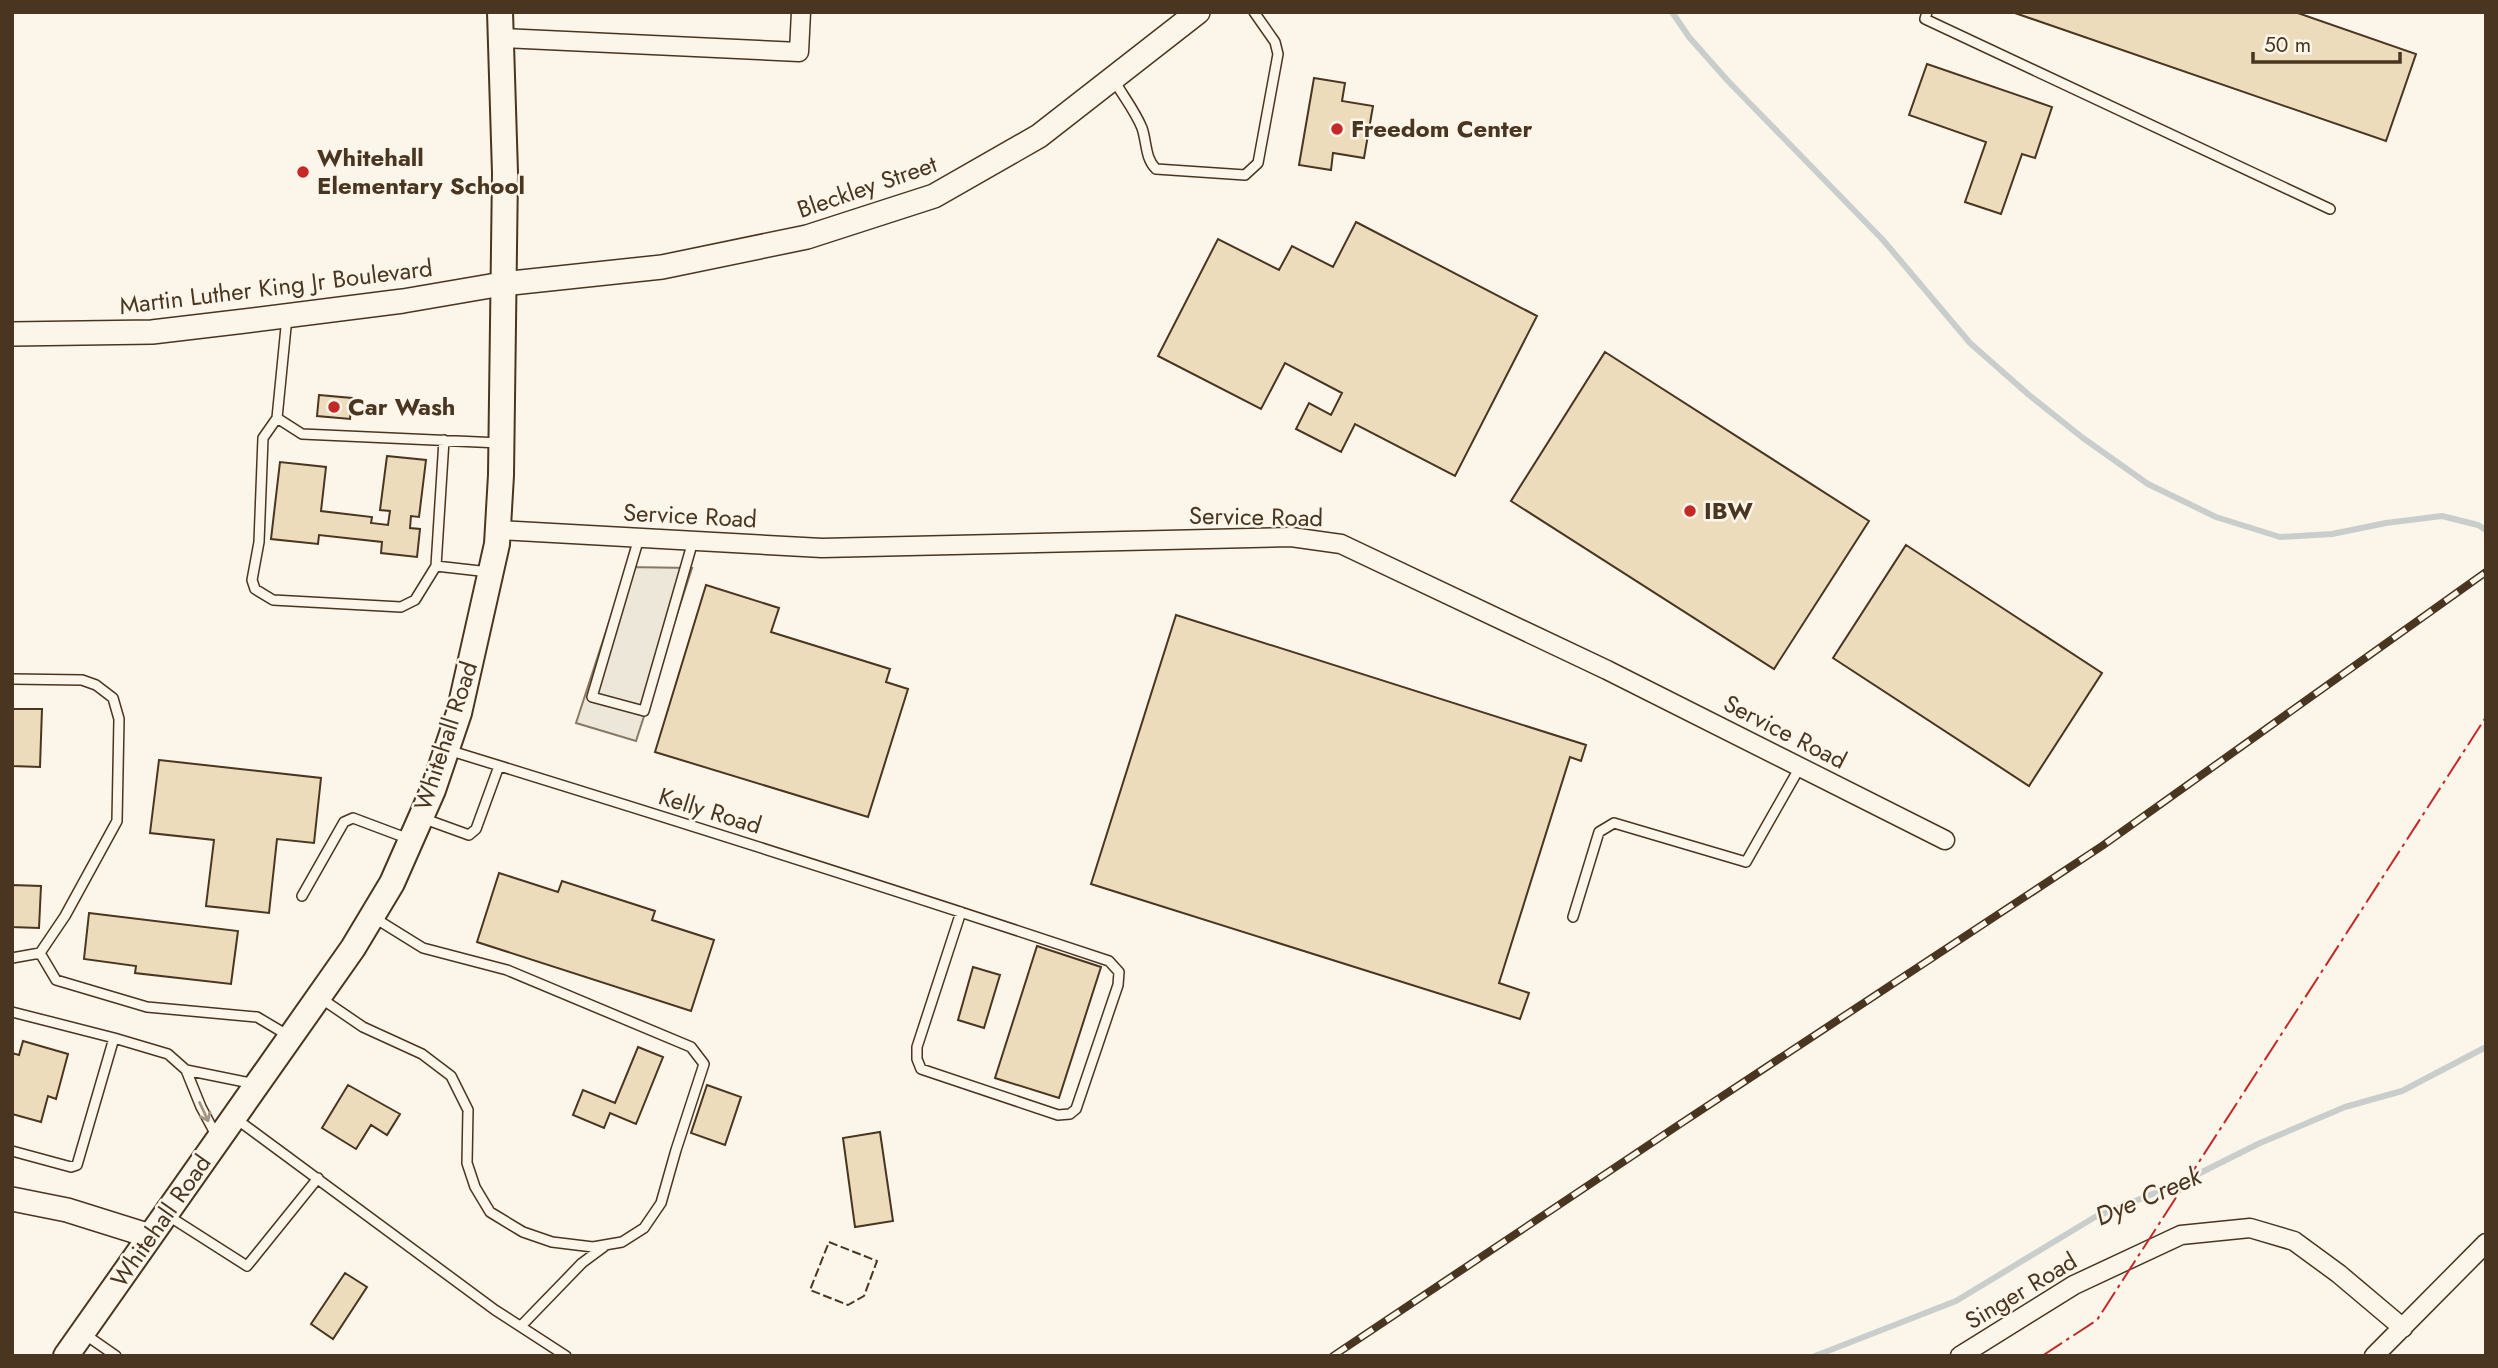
<svg xmlns="http://www.w3.org/2000/svg" width="2498" height="1368" font-family="Jost,sans-serif">
  <rect width="100%" height="100%" fill="#fbf6e9"/>
  <path fill="#ede7d9" stroke="#887966" stroke-width="2" d="M627,567L692,568L636,741L576,723Z"/>
  <g fill="none" stroke-linecap="round" stroke-linejoin="round">
    <path stroke="#c9cecd" stroke-width="6" d="M1672,12L1689,37L1728,81L1883,240L1970,343L2029,395L2083,438L2148,484L2216,517L2280,537L2332,534L2386,523L2442,516L2478,525L2486,530
      M1815,1356L1956,1301L2095,1217L2180,1183L2260,1143L2345,1107L2402,1091L2486,1047"/>
  </g>
  <path fill="#ecdcbc" stroke="#4a3520" stroke-width="2" d="M2012,12H2295L2416,54L2386,141Z
    M1927,64L2052,107L2035,158L2022,154L2001,214L1965,202L1986,142L1909,115Z
    M1314,78L1345,83L1342,101L1373,106L1364,158L1333,153L1331,170L1299,165Z
    M1356,222L1537,316L1455,476L1355,424L1341,452L1296,429L1309,403L1331,415L1342,393L1285,363L1261,409L1158,356L1218,239L1279,270L1292,246L1333,267Z
    M1605,352L1869,521L1774,669L1511,501Z
    M319,395L352,398L350,419L317,416Z
    M387,456L426,460L419,517L411,516L410,528L420,529L417,557L381,553L382,542L319,535L318,544L271,539L280,462L326,467L321,511L372,517L371,523L388,525L390,511L380,510Z
    M1906,545L2102,673L2029,786L1833,658Z
    M706,585L779,608L771,632L890,669L886,682L908,689L868,817L655,752Z
    M1176,615L1586,745L1581,761L1570,757L1499,983L1529,993L1520,1019L1091,884Z
    M12,709H42L40,767L12,766Z
    M159,760L321,778L314,843L277,839L269,913L206,906L214,840L150,833Z
    M499,873L558,892L562,881L655,911L652,920L714,940L691,1011L477,942Z
    M12,885L41,886L39,928L12,927Z
    M89,913L238,931L231,984L135,973L136,966L84,959Z
    M1037,946L1101,967L1059,1098L995,1078Z
    M973,967L1000,975L984,1028L958,1020Z
    M23,1041L68,1054L56,1099L48,1096L41,1122L12,1114V1053L19,1055Z
    M638,1047L663,1057L636,1124L610,1113L604,1128L573,1115L583,1090L615,1103Z
    M348,1085L400,1114L387,1135L371,1125L356,1149L322,1128Z
    M707,1085L741,1097L725,1145L691,1133Z
    M880,1132L893,1221L855,1227L843,1138Z
    M345,1273L367,1287L333,1339L311,1324Z"/>
  <g fill="none" stroke-linecap="round" stroke-linejoin="round">
    <defs>
      <path id="service" d="M1927,12L1925,19L2330,209
        M1114,80C1123,96 1135,111 1142,128C1147,143 1145,158 1156,169L1245,175L1258,163L1278,54L1275,42L1254,12
        M287,317L277,418L302,434L500,443
        M277,418L263,438L259,542L252,580L255,589L273,600L401,607L415,600L436,566
        M444,440L436,566L489,572
        M639,538L592,697L644,711L693,541
        M12,679L82,680L96,685L113,698L119,719L117,821L65,916L40,953
        M448,750C669,818 890,888 1109,961L1119,972L1118,985L1076,1109L1070,1114L1058,1115L921,1069L917,1059V1047L961,912
        M422,818L469,835L476,829L499,766
        M302,896L344,822L353,818L409,839
        M1573,917L1599,832L1614,823L1746,862L1800,767
        M12,958L40,953L56,980L147,1007L257,1017L289,1036
        M319,997L363,1027L422,1054L451,1076L468,1110L467,1163L475,1187L490,1212L523,1232L552,1242L593,1247L622,1242L644,1228L661,1203L676,1150L704,1064L691,1047L507,970L423,948L373,917
        M12,1012L114,1038
        M235,1118L495,1310L566,1356
        M217,1137L201,1107L186,1070L255,1084
        M12,1151L71,1167L77,1165L114,1038L168,1054L186,1070
        M167,1215L247,1266L318,1178
        M521,1326L582,1263L605,1246
        M83,1333L116,1356"/>
      <path id="minor" d="M501,38L799,52L801,12
        M498,530L822,548L1291,537L1341,544L1607,670L1945,840
        M1960,1356L2074,1285L2181,1235L2250,1228L2294,1241L2339,1274L2403,1328
        M2374,1356L2486,1243"/>
      <path id="tertiary" d="M12,334L152,332L245,321L403,301L502,284L662,267L807,237L934,196L1039,136L1198,12
        M12,1199L67,1210L150,1236"/>
      <path id="secondary" d="M66,1356L353,948L392,883L433,790L459,713L497,544L501,475L505,173L500,12"/>
    </defs>
    <use href="#service" stroke="#4a3520" stroke-width="12"/>
    <use href="#minor" stroke="#4a3520" stroke-width="21"/>
    <use href="#tertiary" stroke="#4a3520" stroke-width="26"/>
    <use href="#secondary" stroke="#4a3520" stroke-width="28"/>
    <use href="#service" stroke="#fbf6e9" stroke-width="9"/>
    <use href="#minor" stroke="#fbf6e9" stroke-width="18"/>
    <use href="#tertiary" stroke="#fbf6e9" stroke-width="23"/>
    <use href="#secondary" stroke="#fbf6e9" stroke-width="24"/>
    <defs>
      <path id="rail" d="M1333,1356L1677,1126L2102,846L2486,572"/>
    </defs>
    <use href="#rail" stroke="#4a3520" stroke-width="8"/>
    <use href="#rail" stroke="#fbf6e9" stroke-width="5" stroke-dasharray="16" stroke-linecap="butt"/>
    <path stroke="#4a3520" stroke-width="2" stroke-dasharray="9 3.5" stroke-linecap="butt" d="M829,1242L877,1261L864,1296L848,1305L810,1290Z"/>
    <path stroke="#c62828" stroke-width="2" stroke-dasharray="24 5 3.5 5" stroke-linecap="butt" d="M2042,1356L2097,1320L2486,717"/>
  </g>
  <defs><path id="oneway-shaft" d="M-6 0H5M1.5-3L5.5 0L1.5 3" fill="none" stroke-width="1.6" stroke-linecap="round" stroke-linejoin="round" transform="scale(1.75)"/></defs>
  <use stroke="#a29684" href="#oneway-shaft" transform="translate(204 1112) rotate(65)"/>
  <g fill="#c62828" stroke="#fbf6e9" stroke-width="2.5">
    <circle cx="1337" cy="129" r="7"/>
    <circle cx="303" cy="172" r="7"/>
    <circle cx="334" cy="407" r="7"/>
    <circle cx="1690" cy="511" r="7"/>
  </g>
  <g text-anchor="middle" stroke-width="5" stroke-linejoin="round" paint-order="stroke">
    <g font-size="24" font-weight="bold" fill="#4a3520" stroke="#fbf6e9" text-anchor="start">
      <text x="1351" y="137">Freedom Center</text>
      <text x="317" y="166">Whitehall<tspan x="317" dy="28">Elementary School</tspan></text>
      <text x="348" y="415">Car Wash</text>
      <text x="1704" y="519">IBW</text>
    </g>
    <g font-size="24" fill="#4a3520" stroke="#fbf6e9">
      <text transform="translate(867 187) rotate(-19)" y="8">Bleckley Street</text>
      <text transform="translate(276 287) rotate(-7)" y="8">Martin Luther King Jr Boulevard</text>
      <text transform="translate(690 516) rotate(3)" y="8">Service Road</text>
      <text transform="translate(1256 517) rotate(1)" y="8">Service Road</text>
      <text transform="translate(1785 732) rotate(27)" y="8">Service Road</text>
      <text transform="translate(446 736) rotate(-72)" y="8">Whitehall Road</text>
      <text transform="translate(710 811) rotate(17)" y="8">Kelly Road</text>
      <text transform="translate(161 1221) rotate(-55)" y="8">Whitehall Road</text>
      <text transform="translate(2021 1291) rotate(-31)" y="8">Singer Road</text>
    </g>
    <g font-size="26" font-style="italic" fill="#4a3520" stroke="#fbf6e9">
      <text transform="translate(2148 1196) rotate(-23)" y="9">Dye Creek</text>
    </g>
  </g>
  <rect width="2498" height="1368" fill="none" stroke="#4a3520" stroke-width="28"/>
  <path d="M2253 52v10h147v-10" fill="none" stroke="#4a3520" stroke-width="3.5"/>
  <text x="2264" y="52" font-size="21" fill="#4a3520" stroke="#fbf6e9" stroke-width="5" paint-order="stroke">50 m</text>
</svg>
